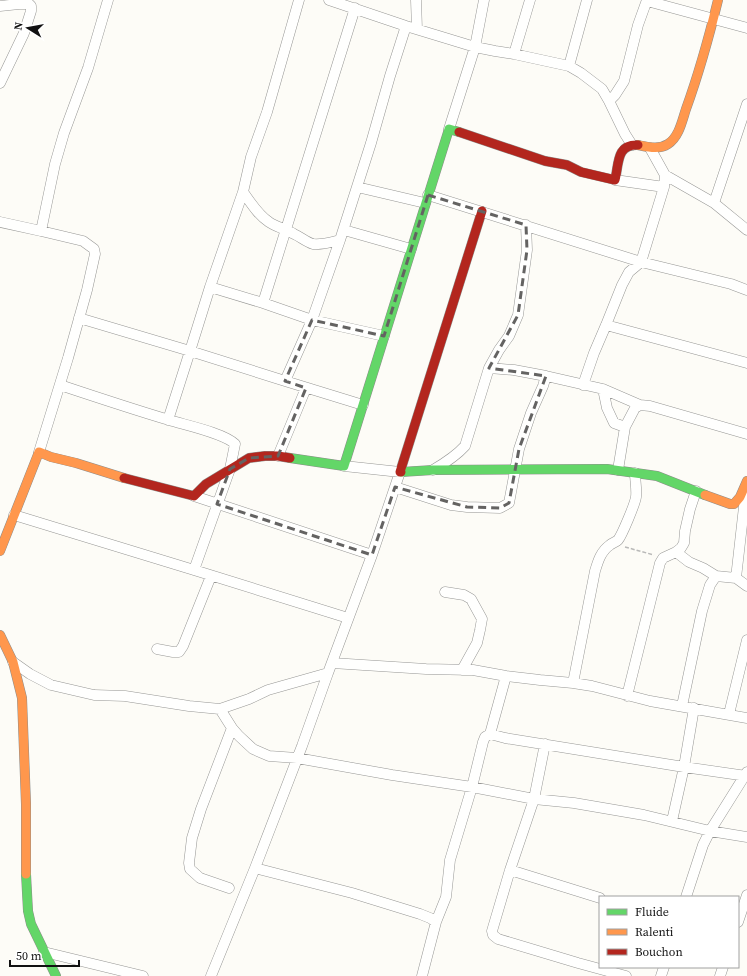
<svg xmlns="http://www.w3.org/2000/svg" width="747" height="976" font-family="'Source Serif 4',serif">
  <rect width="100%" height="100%" fill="#fdfcf7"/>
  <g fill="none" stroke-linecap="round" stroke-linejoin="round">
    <defs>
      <path id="street" d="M299,0L267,112L251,157L243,192C251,203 258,215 269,222C276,227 286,229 294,234C301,237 306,242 313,244C322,245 332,242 340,240
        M329,0L406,26L475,47L495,51L514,54L569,66L581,73L602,89L609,101L625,134L632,145
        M416,0L417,29
        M647,1L747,28
        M0,6L19,4H29L31,6V11L24,33L0,83
        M355,8L263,303L312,320L384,336
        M514,54L530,0
        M569,66L587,0
        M609,101L615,95L624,81L638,25L647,0
        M449,129L475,47L484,0
        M665,175L714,203L747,230
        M615,180L664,187
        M357,187L425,203
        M428,195L641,262L664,187L665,175L650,148
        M714,203L747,104
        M0,222L41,231
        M344,230L411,249
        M210,287L263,303
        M79,318L190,351L285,381L312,320L340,240L371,143L390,76L406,26
        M606,325L747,363
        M546,376L603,389L640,405
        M285,381L363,405
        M60,385C96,397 132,409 169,420C185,425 224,433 235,444L230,469L194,570
        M583,385L594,353L606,325L622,285L629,272L641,262L731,284L747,290
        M603,389L607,408L614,423L625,427L618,470
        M168,420L190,351L210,287L243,192
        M625,427L635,408L640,405L650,406L747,434
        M39,452L68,358L87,290L95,254L94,249L83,241L41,231L55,164L64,133L88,68L108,0
        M278,456L306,388
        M433,470C445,463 456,456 465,446L489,368L499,350L509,336L518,315L527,250L526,225
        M395,487L451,505L467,507L500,508L509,503L519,449L531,413L543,386L546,376L514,370L489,368
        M194,496L372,555
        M14,515L194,570L348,618
        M676,552L689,562L703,568L716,576
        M736,578L746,489
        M445,592L464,595L471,599L482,619L480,630L477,643L462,670
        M157,649L173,652H179L183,646L211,576
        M13,662L30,674L51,685L94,695L125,696L189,706L220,709L249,699L268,690L328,673L372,555L400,472L344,466
        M332,663L426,669L473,670L506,676L540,680L573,683L592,686L650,701L747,718
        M573,683L595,571C598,561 601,551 610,545C612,543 616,542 618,540C622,535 635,504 636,497C637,490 635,480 635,473
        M627,696L660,563L663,558L676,552L681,548L684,543L685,531L690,509L696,491
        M682,706L702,611L710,585L716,576L736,578L747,586
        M220,709L232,728L239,736L253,749L269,756L297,758L392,775L472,787L534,799L574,803L644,815L710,831L747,837
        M729,714L747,640
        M490,734L506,676
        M545,744L534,799L510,870L492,931L493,935L498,939L578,963L626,976
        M672,821L684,767L694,708
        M255,868L352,893L420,914L430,918L436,922L422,976
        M510,870L600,898
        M229,888L200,878L190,869L189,863L192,838L201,809L232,728
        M686,897L703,845L710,831L747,772
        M436,922L446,897L450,860L472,787L483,742L485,737L490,734L505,738L684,767L747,776
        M738,922L747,895
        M44,952L143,976
        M211,976L255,868L302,746L328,673
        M661,976L664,967
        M720,976L723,967"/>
      <path id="fast" d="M290,458L344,466L449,129L459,132
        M401,472L433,470L607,469L657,476L705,495
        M26,874L28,911L31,924L56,976"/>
      <path id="slow" d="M638,145C648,147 659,150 668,144C679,137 682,121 686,109C699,73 709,37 718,0
        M705,495L730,504H734L740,497L747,481
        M0,551L39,452L51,457L76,463L124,478
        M0,635L13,662L22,698L26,804V874"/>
      <path id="jam" d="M459,132L545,161L567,165L581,172L615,180C619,164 616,144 638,145
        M401,472H400L482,211
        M124,478L194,496L206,484L249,458L265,456H278L290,458"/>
    </defs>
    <use href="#street" stroke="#979795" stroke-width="11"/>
    <use href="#fast" stroke="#8e8d8b" stroke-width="10"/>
    <use href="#slow" stroke="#8e8d8b" stroke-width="10"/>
    <use href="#jam" stroke="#8e8d8b" stroke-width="10"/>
    <path stroke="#b9b9b8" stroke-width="1.5" stroke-dasharray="4 2" stroke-linecap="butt" d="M625,547L654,555"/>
    <use href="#street" stroke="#fffffe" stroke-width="10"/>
    <use href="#fast" stroke="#63d668" stroke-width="9"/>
    <use href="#slow" stroke="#ff974d" stroke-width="9"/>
    <use href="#jam" stroke="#b3261e" stroke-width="9"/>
  </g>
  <path fill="none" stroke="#646362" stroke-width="3" stroke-dasharray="8 5" stroke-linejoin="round" d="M428,195L526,225L527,250L518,315L489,368L546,376L519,449L509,503L500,508L467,507L395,487L372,555L217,504L230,469L249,458L278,456L306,388L285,381L312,320L384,336Z"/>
  <rect x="599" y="896" width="140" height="72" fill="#ffffff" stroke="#a0a0a0"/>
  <rect x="607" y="909" width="20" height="6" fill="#63d668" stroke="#a0a0a0"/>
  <text x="635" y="916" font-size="12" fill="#111111">Fluide</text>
  <rect x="607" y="929" width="20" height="6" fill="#ff974d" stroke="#a0a0a0"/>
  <text x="635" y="936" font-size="12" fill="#111111">Ralenti</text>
  <rect x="607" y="949" width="20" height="6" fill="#b3261e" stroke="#a0a0a0"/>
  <text x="635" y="956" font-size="12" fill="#111111">Bouchon</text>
  <g transform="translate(28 28) rotate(281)" stroke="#ffffff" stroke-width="3" paint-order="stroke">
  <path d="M0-3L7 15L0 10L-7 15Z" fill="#111111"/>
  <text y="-6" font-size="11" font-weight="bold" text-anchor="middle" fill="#111111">N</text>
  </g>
  <path d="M10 960v6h69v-6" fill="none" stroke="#111111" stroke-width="2"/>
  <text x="16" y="960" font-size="12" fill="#111111" stroke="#ffffff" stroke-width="3" paint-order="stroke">50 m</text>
</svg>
